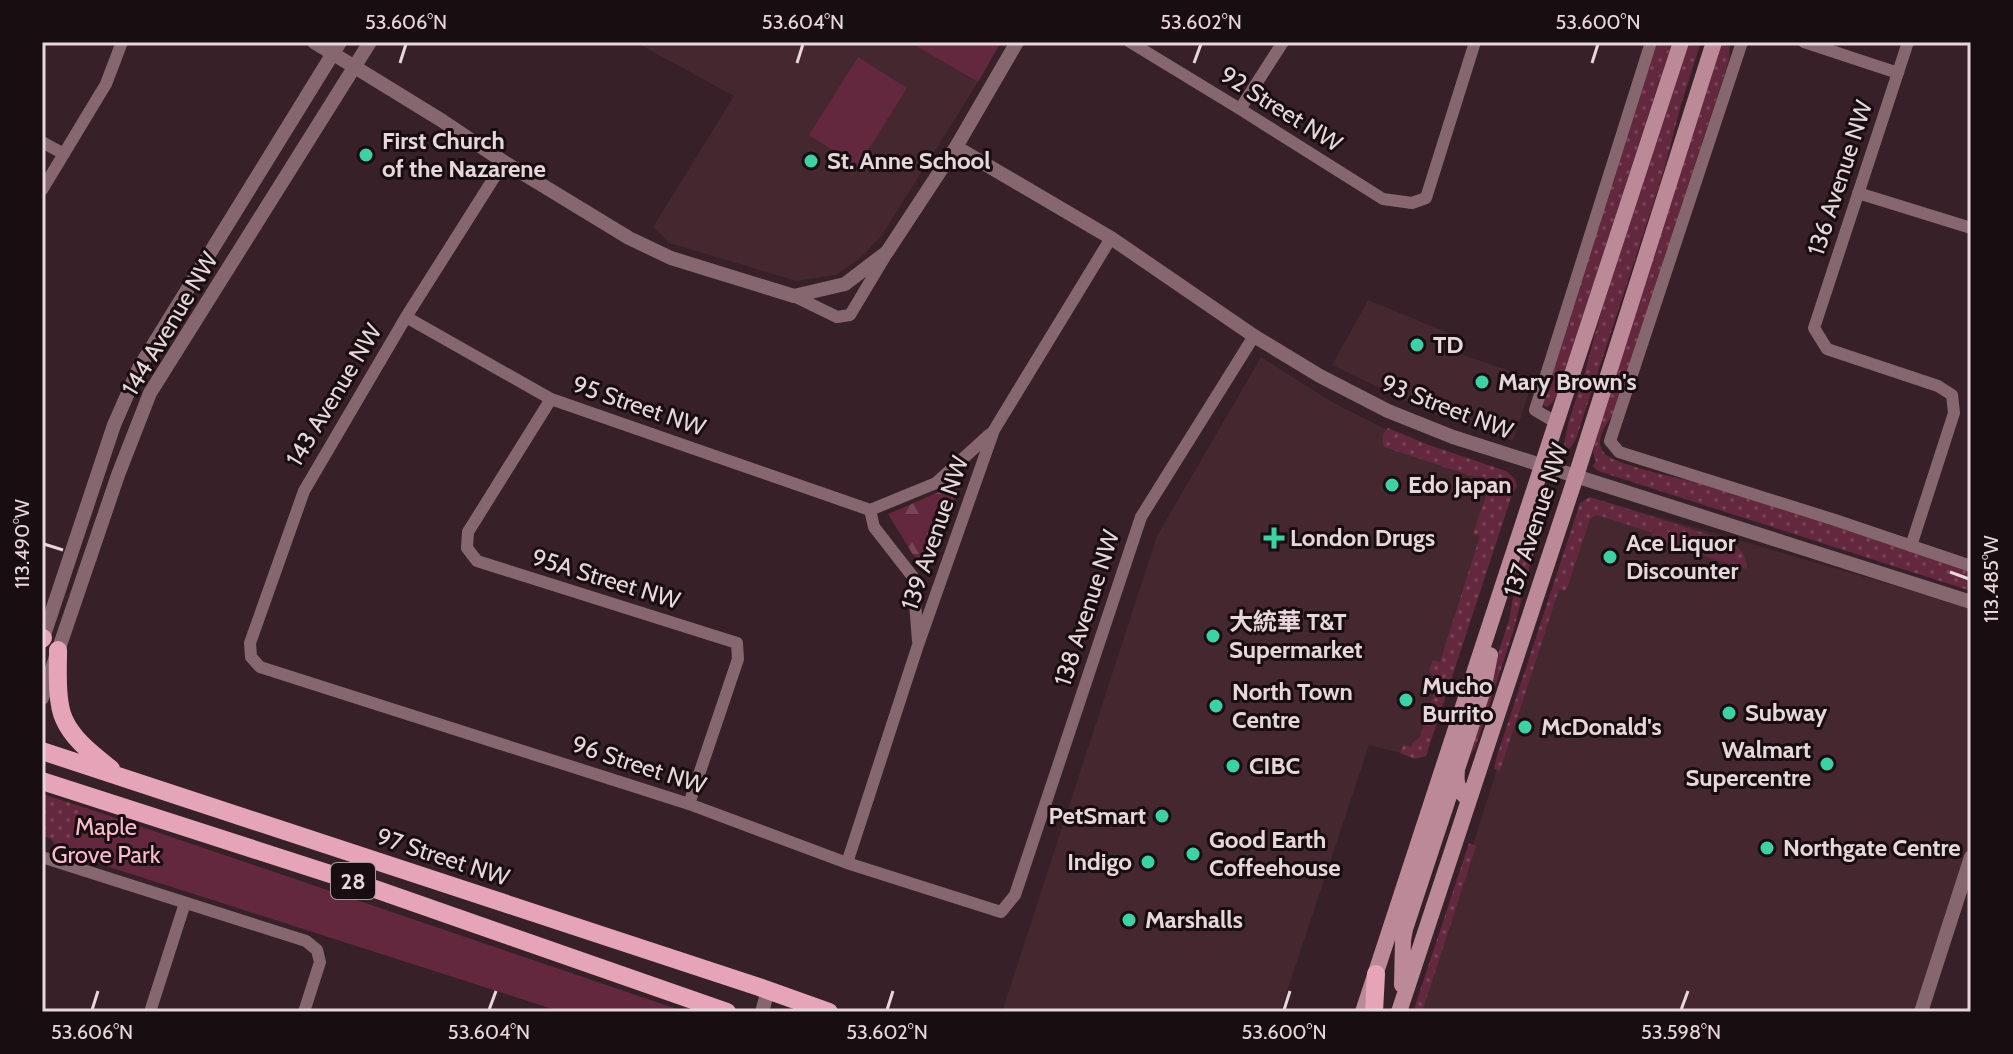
<svg xmlns="http://www.w3.org/2000/svg" width="2013" height="1054" font-family="Cabin,'Noto Sans SC',sans-serif">
  <defs>
    <pattern id="grass-dots" width="8" height="8" patternUnits="userSpaceOnUse" patternTransform="scale(2)"><rect width="8" height="8" fill="#63283d"/><path d="M2 2h.1M6 6h.1" fill="none" stroke="#794658" stroke-width="1.8" stroke-linecap="round"/></pattern>
    <pattern id="forest-firs" width="22" height="20" patternUnits="userSpaceOnUse" patternTransform="scale(2)"><rect width="22" height="20" fill="#63283d"/><path d="M5 1l3.5 6h-7zM16 11l3.5 6h-7z" fill="#794658"/></pattern>
  </defs>
  <rect width="100%" height="100%" fill="#372027"/>
  <path fill="#452730" d="M635,42H909L978,82L882,235L859,259L836,275L796,281L670,243L653,227L734,96Z
    M1368,300L1458,337V353L1533,379L1513,441L1429,412L1332,365Z
    M1261,357L1332,402L1403,438L1502,470L1417,757L1369,745L1280,1012H1002L1157,536Z
    M1590,497L1971,608V841L1915,1012H1420L1582,501Z"/>
  <path fill="url(#grass-dots)" d="M1656,42H1672L1558,392L1553,402L1547,407L1544,406L1542,401Z
    M1688,42H1700L1699,48L1681,105L1663,174L1576,439L1568,452L1564,450C1565,422 1579,395 1586,368C1614,258 1653,150 1688,42Z
    M1723,42H1730L1729,60L1615,410C1610,420 1599,432 1600,444C1601,449 1602,451 1606,455C1620,466 1683,479 1703,484L1971,570V591L1598,471L1592,466L1596,462L1593,452L1599,428L1720,48Z
    M1388,428L1429,445L1506,471L1515,479L1517,486L1512,495L1426,756L1415,759L1400,753L1403,745L1411,747L1413,742L1420,737L1437,683L1429,670L1433,660L1440,662L1480,536L1473,534L1489,486C1488,478 1483,474 1475,477L1384,447C1381,440 1382,433 1388,428Z
    M1548,490L1550,495L1549,507L1530,565L1514,629L1476,746L1466,764L1463,762L1509,620L1521,554L1539,500L1544,492Z
    M1590,497L1729,541C1741,548 1746,555 1747,569L1732,565L1735,554L1657,528L1650,532L1597,515L1590,519L1566,591L1559,589L1500,771L1494,769L1496,759L1580,503Z
    M42,794L89,809L83,828L70,846L72,855L59,851L51,839L42,835Z
    M1469,843L1476,846L1422,1012H1413Z"/>
  <path fill="url(#forest-firs)" d="M960,483L926,576L888,514Z"/>
  <path fill="#63283d" d="M909,42H1001L978,82Z
    M858,57L907,88L858,166L809,135Z
    M1657,528L1735,554L1732,565L1665,543L1658,546L1651,533Z
    M89,809L686,1012H562L72,855L70,846L83,828Z"/>
  <g fill="none" stroke-linecap="round" stroke-linejoin="round">
    <path stroke="#86676f" stroke-width="12" d="M1130,42L1240,109L1383,199L1412,203L1426,198L1475,42
      M1742,42L1610,441L1619,452L1835,520L1971,566
      M1804,42L1898,73
      M1908,42L1814,328L1827,349L1938,386L1952,395L1954,413L1911,546
      M1240,109L1283,42
      M42,142L64,154
      M504,162L406,317L304,491L250,643L251,657L260,667L689,804L847,863L1001,912L1015,895L1141,517L1254,336
      M42,190L106,84L122,42
      M1858,193L1971,228
      M794,296L837,317L850,315L886,255
      M406,317L551,399L870,510L936,483L990,434
      M551,399L468,532L467,548L477,561L737,643L738,659L689,804
      M1557,423L1535,410L1651,42
      M870,510L874,527L913,577L918,641
      M45,858L306,941L317,950L320,962L304,1012
      M847,863L918,645L994,430L1111,238
      M150,1012L185,903"/>
    <path stroke="#86676f" stroke-width="14" d="M314,42L441,120L504,162L629,238L671,258L794,296L845,284L887,252L956,147L1017,42
      M956,147L1111,238L1254,336L1320,376L1388,411L1453,437L1971,602
      M42,641L114,425L139,368L340,42
      M42,698L118,475L150,393L370,42
      M762,1012L768,990
      M1921,1012L1971,857"/>
    <path stroke="#bb8998" stroke-width="16" d="M1465,796C1456,788 1456,780 1457,769L1483,690L1490,655
      M1402,985L1403,940L1405,929L1449,796L1448,785L1442,775
      M1363,1012L1681,42
      M1399,1012L1576,476L1714,42"/>
    <path stroke="#e5a4b7" stroke-width="18" d="M42,639L43,638
      M58,650C58,669 56,702 64,719C73,740 94,755 111,769
      M42,751L759,987L829,1012
      M42,781L355,882L727,1012
      M1374,1012L1376,974"/>
  </g>
  <path fill="none" stroke="#e7d7db" stroke-width="3" d="M400,63L406,44M797,63L803,44M1194,63L1201,44M1592,63L1598,44M44,544L63,550M1950,572L1969,579M92,1010L98,991M489,1010L496,991M887,1010L893,991M1284,1010L1290,991M1681,1010L1688,991"/>
  <g fill="#37d4a6" stroke="#180d10" stroke-width="3">
    <circle cx="366" cy="155" r="8"/>
    <circle cx="811" cy="161" r="8"/>
    <circle cx="1417" cy="345" r="8"/>
    <circle cx="1482" cy="382" r="8"/>
    <circle cx="1392" cy="485" r="8"/>
    <path d="M1270 526h8v8h8v8h-8v8h-8v-8h-8v-8h8z"/>
    <circle cx="1610" cy="557" r="8"/>
    <circle cx="1213" cy="636" r="8"/>
    <circle cx="1406" cy="700" r="8"/>
    <circle cx="1216" cy="706" r="8"/>
    <circle cx="1729" cy="713" r="8"/>
    <circle cx="1525" cy="727" r="8"/>
    <circle cx="1827" cy="764" r="8"/>
    <circle cx="1233" cy="766" r="8"/>
    <circle cx="1162" cy="816" r="8"/>
    <circle cx="1767" cy="848" r="8"/>
    <circle cx="1193" cy="854" r="8"/>
    <circle cx="1148" cy="862" r="8"/>
    <circle cx="1129" cy="920" r="8"/>
  </g>
  <g text-anchor="middle" stroke-width="6" stroke-linejoin="round" paint-order="stroke">
    <rect fill="#180d10" stroke="#a99a9e" stroke-width="2" x="331" y="863" width="44" height="36" rx="6"/>
    <g font-size="22" font-weight="bold" fill="#e7d7db">
      <text x="353" y="889">28</text>
    </g>
    <g font-size="24" fill="#e7d7db" stroke="#180d10">
      <text transform="translate(1281 109) rotate(32)" y="8">92 Street NW</text>
      <text transform="translate(1840 178) rotate(-72)" y="8">136 Avenue NW</text>
      <text transform="translate(170 324) rotate(-59)" y="8">144 Avenue NW</text>
      <text transform="translate(334 395) rotate(-59)" y="8">143 Avenue NW</text>
      <text transform="translate(639 406) rotate(19)" y="8">95 Street NW</text>
      <text transform="translate(1447 407) rotate(21)" y="8">93 Street NW</text>
      <text transform="translate(1536 520) rotate(-72)" y="8">137 Avenue NW</text>
      <text transform="translate(935 533) rotate(-71)" y="8">139 Avenue NW</text>
      <text transform="translate(606 579) rotate(17)" y="8">95A Street NW</text>
      <text transform="translate(1087 608) rotate(-72)" y="8">138 Avenue NW</text>
      <text transform="translate(639 765) rotate(18)" y="8">96 Street NW</text>
      <text transform="translate(443 857) rotate(18)" y="8">97 Street NW</text>
    </g>
    <g font-size="24" font-weight="bold" fill="#e7d7db" stroke="#180d10" text-anchor="start">
      <text x="382" y="149">First Church<tspan x="382" dy="28">of the Nazarene</tspan></text>
      <text x="827" y="169">St. Anne School</text>
      <text x="1433" y="353">TD</text>
      <text x="1498" y="390">Mary Brown's</text>
      <text x="1408" y="493">Edo Japan</text>
      <text x="1290" y="546">London Drugs</text>
      <text x="1626" y="551">Ace Liquor<tspan x="1626" dy="28">Discounter</tspan></text>
      <text x="1229" y="630">大統華 T&amp;T<tspan x="1229" dy="28">Supermarket</tspan></text>
      <text x="1422" y="694">Mucho<tspan x="1422" dy="28">Burrito</tspan></text>
      <text x="1232" y="700">North Town<tspan x="1232" dy="28">Centre</tspan></text>
      <text x="1745" y="721">Subway</text>
      <text x="1541" y="735">McDonald's</text>
      <text x="1811" y="758" text-anchor="end">Walmart<tspan x="1811" dy="28">Supercentre</tspan></text>
      <text x="1249" y="774">CIBC</text>
      <text x="1146" y="824" text-anchor="end">PetSmart</text>
      <text x="1209" y="848">Good Earth<tspan x="1209" dy="28">Coffeehouse</tspan></text>
      <text x="1783" y="856">Northgate Centre</text>
      <text x="1132" y="870" text-anchor="end">Indigo</text>
      <text x="1145" y="928">Marshalls</text>
    </g>
    <g font-size="24" fill="#f9bbcd" stroke="#180d10">
      <text x="106" y="835">Maple<tspan x="106" dy="28">Grove Park</tspan></text>
    </g>
  </g>
  <rect width="2013" height="1054" fill="none" stroke="#180d10" stroke-width="88"/>
  <rect x="44" y="44" width="1925" height="966" fill="none" stroke="#e7d7db" stroke-width="3"/>
  <g font-size="20" text-anchor="middle" fill="#e7d7db">
    <text x="406" y="29">53.606°N</text>
    <text x="803" y="29">53.604°N</text>
    <text x="1201" y="29">53.602°N</text>
    <text x="1598" y="29">53.600°N</text>
    <text transform="translate(22 544) rotate(-90)" y="7">113.490°W</text>
    <text transform="translate(1991 579) rotate(-90)" y="7">113.485°W</text>
    <text x="92" y="1039">53.606°N</text>
    <text x="489" y="1039">53.604°N</text>
    <text x="887" y="1039">53.602°N</text>
    <text x="1284" y="1039">53.600°N</text>
    <text x="1681" y="1039">53.598°N</text>
  </g>
</svg>
